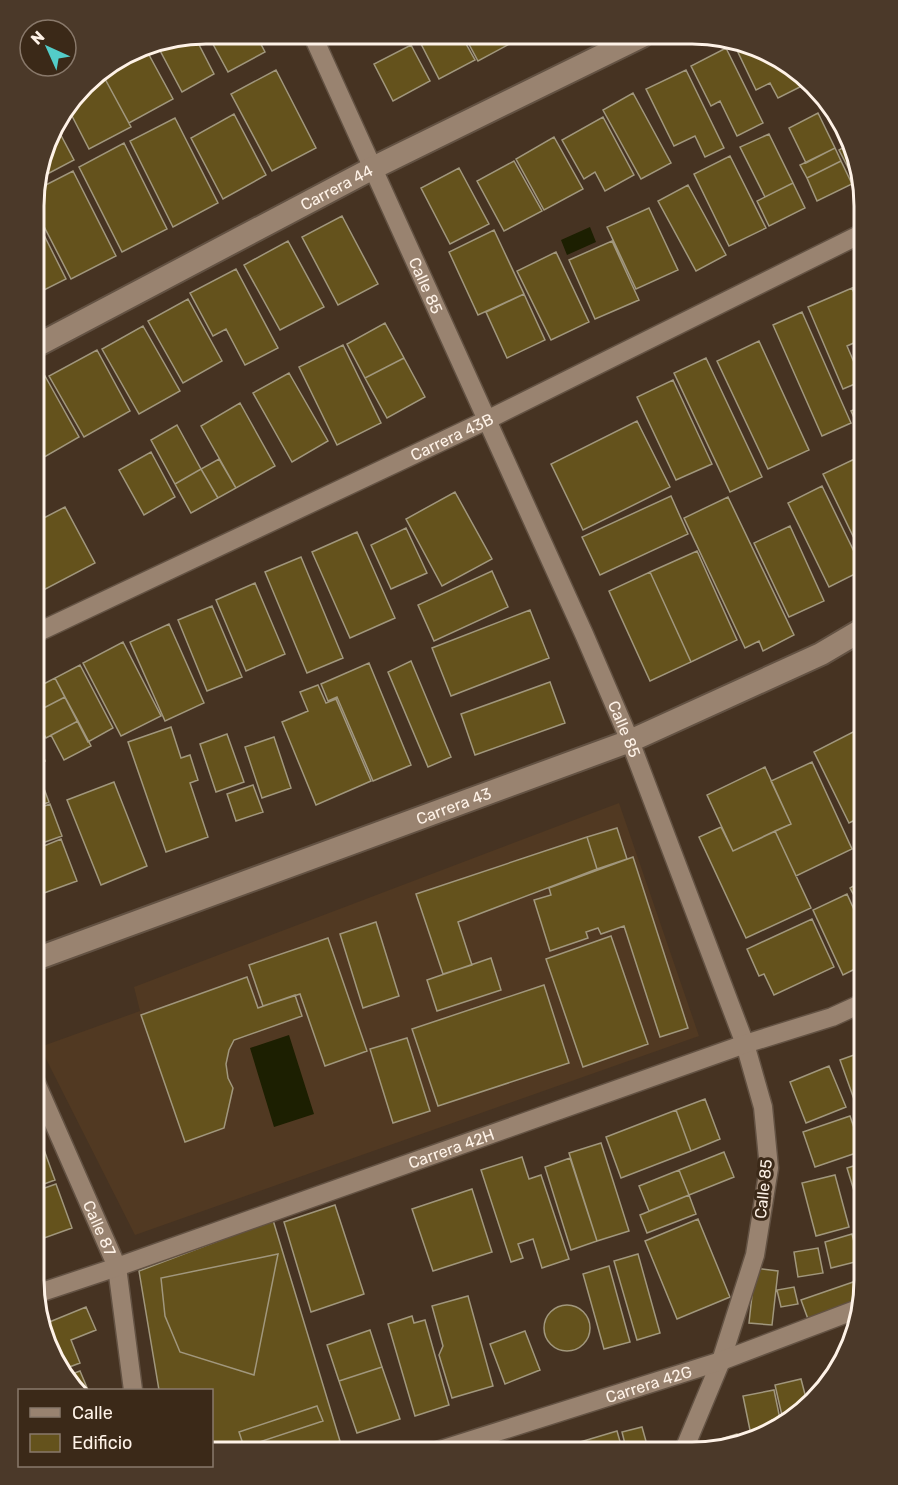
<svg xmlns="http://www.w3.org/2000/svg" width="898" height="1485" font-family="Rubik,sans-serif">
  <rect width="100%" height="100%" fill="#463322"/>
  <path fill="#513922" d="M619,803L699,1036L135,1235L40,1047L140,1011L134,987Z"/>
  <path fill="#1c1f01" d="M590,227L596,242L567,255L561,240Z
    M289,1035L314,1114L274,1127L250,1048Z"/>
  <path fill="#64521c" stroke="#a1977d" stroke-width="1.5" d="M207,33H255L265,52L228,72Z
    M425,34L461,35L475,60L439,79L418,38Z
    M194,35L214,74L182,92L156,43Z
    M464,35H515L517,40L478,61Z
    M737,42L806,76L810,82L778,98L770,83L756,90L734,44Z
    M411,45L430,81L393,101L374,64Z
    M726,48L763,123L737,136L720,101L711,106L691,66Z
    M148,53L173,99L129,123L104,77Z
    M276,70L316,148L272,171L231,94Z
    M686,70L724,148L705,157L695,136L674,146L646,89Z
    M104,77L131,127L89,149L72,116L66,120L63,114L82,88Z
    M633,93L671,163L641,179L603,110Z
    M818,113L835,148L806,163L789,128Z
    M234,114L266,175L223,199L191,138Z
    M833,115L852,140L860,178L855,181L839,150L848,145Z
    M603,117L634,175L605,191L595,172L584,179L562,140Z
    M175,118L218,203L173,227L130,141Z
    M55,124L74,160L36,180L51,129Z
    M769,134L793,183L765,197L740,147Z
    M554,137L583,189L544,210L516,159Z
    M124,143L167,229L122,252L79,167Z
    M835,148L841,161L807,178L800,165Z
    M730,156L766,228L729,246L694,174Z
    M514,161L542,211L504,231L477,181Z
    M841,161L852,184L817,201L807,178Z
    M459,168L489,224L450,244L421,188Z
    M73,171L116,256L71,279L34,207V191Z
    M793,183L805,208L769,226L757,201Z
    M688,185L726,255L696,271L658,201Z
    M649,208L678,270L636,289L607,227Z
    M34,215L66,279L34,295Z
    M342,216L378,284L338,305L302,237Z
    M494,230L524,294L478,315L449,252Z
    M288,241L324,307L280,330L244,265Z
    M612,241L639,300L595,319L569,260Z
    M556,252L589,322L551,340L517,271Z
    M236,269L278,348L245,365L226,329L213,336L190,293Z
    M865,282V318L852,288Z
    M852,288L865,318V338L847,346L862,381L843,389L808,307Z
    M524,294L545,340L507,358L486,312Z
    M188,299L222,361L183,383L148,321Z
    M802,312L851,423L822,436L773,325Z
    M385,323L404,358L365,378L347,344Z
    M143,326L180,391L139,414L102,349Z
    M759,341L809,450L768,469L717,361Z
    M343,345L381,423L337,445L299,367Z
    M865,347V366L858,351Z
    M97,350L130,411L84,437L49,376Z
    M404,358L425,397L387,418L365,378Z
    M706,358L762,477L730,492L674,373Z
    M289,373L328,441L292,462L253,393Z
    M45,376L79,437L34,463V382Z
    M673,380L712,464L676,480L637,397Z
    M240,403L275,466L236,488L201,426Z
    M865,405V418L856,422L851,411Z
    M637,421L670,487L583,530L551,464Z
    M177,425L201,469L175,484L151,440Z
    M151,452L175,497L144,515L119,470Z
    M865,454V561L823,474Z
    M219,459L236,488L218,498L201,469Z
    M201,469L218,498L191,513L175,484Z
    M822,486L863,570L829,587L788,503Z
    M455,492L492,559L442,586L406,519Z
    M671,496L688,534L600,575L582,537Z
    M728,497L794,635L763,651L759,641L745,648L684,518Z
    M65,507L95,563L34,595V523Z
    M790,526L824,601L789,617L754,543Z
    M406,528L427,573L391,589L371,545Z
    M357,532L395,618L350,638L312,552Z
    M697,551L737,640L691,662L650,572Z
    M301,557L343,658L307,673L265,572Z
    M492,571L508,607L434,641L418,605Z
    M650,572L691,662L650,681L609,591Z
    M255,583L285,654L246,671L216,600Z
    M212,606L242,677L207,691L178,620Z
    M530,610L549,658L451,696L432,648Z
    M169,624L204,703L165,721L130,642Z
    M123,642L161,716L121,736L83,663Z
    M411,661L451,757L428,767L388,672Z
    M369,663L411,765L373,781L337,697L328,701L321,684Z
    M80,665L113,728L88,742L55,678Z
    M55,678L65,697L34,713V689Z
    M550,682L565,723L475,755L461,714Z
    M318,685L326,703L336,699L371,781L316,805L282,722L308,711L300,692Z
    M65,697L78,721L46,738L34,716V713Z
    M78,721L91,746L64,760L51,735Z
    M171,727L181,758L190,755L198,780L190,783L208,837L166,852L128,742Z
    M857,730L865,745V815L849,823L814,752Z
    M227,734L244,782L216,792L200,744Z
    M274,737L291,788L262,798L245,747Z
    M39,744L45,761L34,765V746Z
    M812,762L852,849L796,876L775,831L791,824L771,781Z
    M765,767L791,824L733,851L707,795Z
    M39,775L49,802L34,808V777Z
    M114,782L147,866L101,885L67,800Z
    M253,785L263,812L236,821L227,794Z
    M50,804L62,836L34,846V810Z
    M721,827L733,851L775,831L811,908L746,938L699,837Z
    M617,828L627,859L597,869L587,837Z
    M587,837L597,869L458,922L472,965L443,974L416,894Z
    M61,839L77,881L44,893L34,866V850Z
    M633,857L688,1028L660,1037L624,926L601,934L598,928L586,932L588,938L550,951L534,900L551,895L549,888Z
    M34,873L41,894L34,897Z
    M865,879V916L850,888Z
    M847,894L865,934V964L843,975L813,910Z
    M812,919L834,967L774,995L764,974L759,976L747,949Z
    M376,922L399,996L363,1008L340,934Z
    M611,936L648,1044L583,1067L546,959Z
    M328,938L367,1051L325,1066L300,994L263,1006L249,965Z
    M491,958L501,990L437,1011L427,980Z
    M247,977L258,1008L295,995L302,1016L234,1040L229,1050L226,1064L228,1078L233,1088L224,1128L185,1142L141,1015Z
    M544,985L569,1063L438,1106L412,1029Z
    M407,1038L430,1111L393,1123L370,1049Z
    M865,1051V1130L840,1060Z
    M829,1066L846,1107L806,1123L790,1082Z
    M705,1099L720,1139L691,1151L676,1110Z
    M676,1110L691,1151L621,1178L606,1137Z
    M850,1116L862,1151L815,1167L803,1132Z
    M39,1136L55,1180L33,1188V1138Z
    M601,1143L629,1231L597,1241L569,1153Z
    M724,1152L734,1177L689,1195L679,1170Z
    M522,1157L529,1179L541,1175L569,1259L542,1268L533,1239L518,1244L523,1258L511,1262L481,1170Z
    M570,1158L597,1241L571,1250L545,1167Z
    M863,1163L865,1169V1191L855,1194L847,1168Z
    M679,1170L689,1195L649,1211L639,1186Z
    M835,1175L849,1227L816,1236L802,1183Z
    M56,1184L72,1228L33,1242V1192Z
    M472,1189L492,1252L433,1271L412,1209Z
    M865,1191V1225L855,1194Z
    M689,1195L696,1214L647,1233L640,1215Z
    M335,1205L364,1294L311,1312L284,1222Z
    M698,1219L730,1297L677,1319L645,1241Z
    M273,1220L340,1441L310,1451H212V1390H159L139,1271Z
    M852,1234L859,1261L831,1268L825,1242Z
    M818,1248L823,1273L798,1277L794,1252Z
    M278,1254L254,1375L180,1352L165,1316L161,1278Z
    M638,1254L660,1333L637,1340L614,1261Z
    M609,1266L630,1342L604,1349L583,1274Z
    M755,1268L778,1271L772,1325L749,1323Z
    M856,1281L862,1298L861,1300L808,1319L801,1300Z
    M794,1287L798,1304L781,1307L777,1290Z
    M468,1296L493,1386L452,1398L439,1355L443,1346L432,1306Z
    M544 1328a23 23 0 1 1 46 0a23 23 0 1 1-46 0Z
    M86,1307L96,1330L71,1340L80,1363L64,1369L46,1345L42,1325Z
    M412,1316L414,1323L425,1320L449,1405L415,1416L388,1324Z
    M370,1330L382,1367L339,1381L327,1345Z
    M525,1331L540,1370L505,1384L490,1344Z
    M382,1367L400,1419L357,1433L339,1381Z
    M80,1371L88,1390H81L69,1375Z
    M801,1379L807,1402L783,1420L775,1385Z
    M774,1390L780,1419L772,1420L774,1427L758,1439L752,1440L743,1396Z
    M317,1406L323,1421L244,1447L239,1432Z
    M642,1427L649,1452H627L622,1432Z
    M617,1431L623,1452H572L570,1445Z
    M737,1434L740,1443L717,1447L715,1441Z"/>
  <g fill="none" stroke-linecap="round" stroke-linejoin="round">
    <defs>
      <g id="minor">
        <path id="s1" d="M312,34L584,634L630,741L745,1044L763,1107L769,1168L755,1255L721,1361L683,1452"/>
        <path id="s2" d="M34,634L487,420L865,232"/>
        <path id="s3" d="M33,1076L117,1267L133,1390"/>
        <path id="s4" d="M36,1294L117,1267L745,1044L832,1017L865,1002"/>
        <path id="s5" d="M437,1451L721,1361L858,1309"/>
      </g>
      <g id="tertiary">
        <path id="s6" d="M34,347L373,168L642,36"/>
        <path id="s7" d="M33,960L630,741L821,654L865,628"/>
      </g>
    </defs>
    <use href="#minor" stroke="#635243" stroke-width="21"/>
    <use href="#tertiary" stroke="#635243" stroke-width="26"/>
    <use href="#minor" stroke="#998370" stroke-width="18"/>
    <use href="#tertiary" stroke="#998370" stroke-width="22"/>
  </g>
  <g text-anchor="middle" stroke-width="6" stroke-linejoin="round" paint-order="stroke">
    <g font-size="16" fill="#fef2e7" stroke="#3b2918">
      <text dy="6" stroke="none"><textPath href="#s6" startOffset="342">Carrera 44</textPath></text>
      <text dy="6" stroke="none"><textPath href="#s1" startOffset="276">Calle 85</textPath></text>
      <text dy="6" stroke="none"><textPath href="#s2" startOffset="462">Carrera 43B</textPath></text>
      <text dy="6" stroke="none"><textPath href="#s1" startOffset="762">Calle 85</textPath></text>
      <text dy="6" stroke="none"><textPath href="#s7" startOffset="448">Carrera 43</textPath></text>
      <text dy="6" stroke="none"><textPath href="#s4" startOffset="440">Carrera 42H</textPath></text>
      <text transform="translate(763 1189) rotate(-84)" y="6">Calle 85</text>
      <text dy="6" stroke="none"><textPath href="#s3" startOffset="166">Calle 87</textPath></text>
      <text dy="6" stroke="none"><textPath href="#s5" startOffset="222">Carrera 42G</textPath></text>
    </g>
  </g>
  <path d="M0 0H898V1485H0ZM206 44H692A162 162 0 0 1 854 206V1280A162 162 0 0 1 692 1442H206A162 162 0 0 1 44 1280V206A162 162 0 0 1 206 44Z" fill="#4b3929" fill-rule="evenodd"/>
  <path fill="none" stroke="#fef2e7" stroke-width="3" d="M206 44H692A162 162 0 0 1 854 206V1280A162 162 0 0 1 692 1442H206A162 162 0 0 1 44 1280V206A162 162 0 0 1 206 44Z"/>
  <rect x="18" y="1389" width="195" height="78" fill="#3b2918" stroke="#89796b" stroke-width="1.5"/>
  <rect x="30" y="1408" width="30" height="9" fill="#998370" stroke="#89796b" stroke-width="1.5"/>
  <text x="72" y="1419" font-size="18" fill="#fef2e7">Calle</text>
  <rect x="30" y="1434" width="30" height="18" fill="#64521c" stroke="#89796b" stroke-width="1.5"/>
  <text x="72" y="1449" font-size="18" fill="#fef2e7">Edificio</text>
  <g transform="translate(48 48) rotate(315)"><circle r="28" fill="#3b2918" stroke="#89796b" stroke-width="1.5"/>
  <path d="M0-4.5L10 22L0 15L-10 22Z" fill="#53cdc9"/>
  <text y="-9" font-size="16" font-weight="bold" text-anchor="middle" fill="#fef2e7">N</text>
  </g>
</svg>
